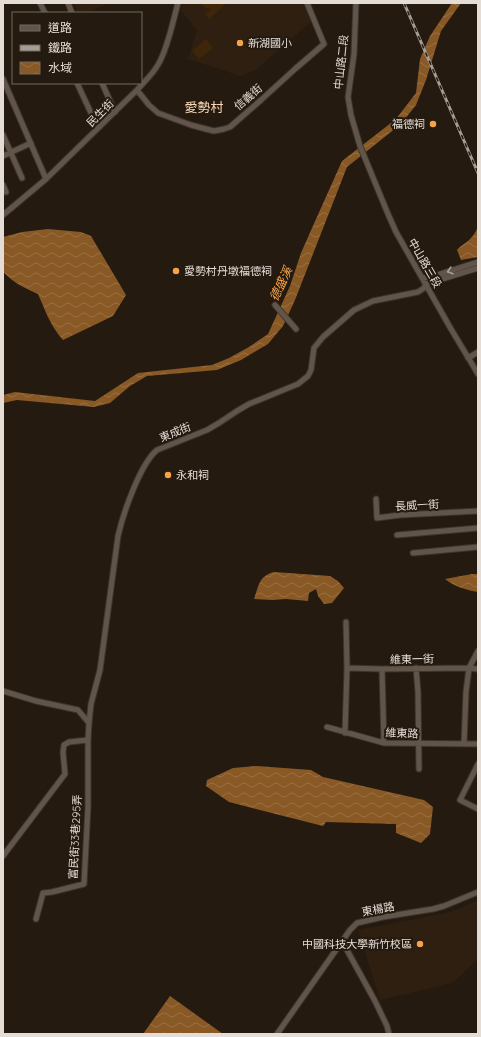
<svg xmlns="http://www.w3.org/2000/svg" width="481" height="1037" font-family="Quicksand,'Noto Sans TC',sans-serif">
  <defs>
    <pattern id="water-waves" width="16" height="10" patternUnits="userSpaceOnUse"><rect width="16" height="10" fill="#885825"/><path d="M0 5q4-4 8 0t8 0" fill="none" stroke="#997044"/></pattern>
  </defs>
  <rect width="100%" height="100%" fill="#251a10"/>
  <path fill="#2e1f10" d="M73,3H109L86,13H78Z
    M182,3H304L312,21L257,69L240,76L185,58L189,56L197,30L181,11Z
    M478,900V959L453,983L380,1000L358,930L451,912Z"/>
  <path fill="#402609" d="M201,3H227L209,19L205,14L212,9L205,8Z
    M206,39L213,48L199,59L192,51Z"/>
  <path fill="url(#water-waves)" d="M452,3H461L441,31L426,80L416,105L401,124L347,167L295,300L283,326L268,344L241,360L217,370L147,376L130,386L110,403L94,407L17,400L3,403V395L15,392L95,401L138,373L212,365L229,358L249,347L268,334L290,286L301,253L312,228L342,161L396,119L416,93L420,59L430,36Z
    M478,227V257L461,260L457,250C461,245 466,243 470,239C474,235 476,231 478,227Z
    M48,229L81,232L91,236L126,295L113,316L63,340C51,327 45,310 38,294C24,288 14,283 3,272V237L22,232Z
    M274,572L330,576L338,581L344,588L332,603L324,604L318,596L316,589L309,593L308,601L286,599L272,600L254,599C259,585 259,576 274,572Z
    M472,574H478V592C466,590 455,587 445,579Z
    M257,766L311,770L323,777L424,800L433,807L430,834L421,843L396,833V824L326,822L323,826L229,802L206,786L207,780L233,768Z
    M170,996L223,1034H143Z"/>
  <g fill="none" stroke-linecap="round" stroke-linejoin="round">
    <defs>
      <path id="minor" d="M40,3L45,13
        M68,3L72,13
        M356,3L354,54L348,97L351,115L360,146L388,214L396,232L451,329L478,374
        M3,79L46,179
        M77,83L91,113
        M102,83L115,112
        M137,90L149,105L158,113L191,125L206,129L214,131L224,129L230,127L261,100L295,69L324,44L307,3
        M3,135L22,178
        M3,156L31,143
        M3,185L6,192
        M3,215L46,179L137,90C145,81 154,73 159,63C168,47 173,21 178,3
        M422,278L431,277L478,262
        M275,305L296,329
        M468,358L478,352
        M376,499L377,518L400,515L478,511
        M397,535L478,528
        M413,553L478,547
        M347,668L382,669L469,668L478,669
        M416,668L418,692L419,769
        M382,669L384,743
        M3,691L36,701L78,710L89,723
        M327,727L384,743L478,744
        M345,733L347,668L346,622
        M464,744L466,692L469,668L478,651
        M478,764L460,800L478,809
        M3,856L65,774L63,752L64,745L69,742L88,740
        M36,919L43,893L52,892L84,884L88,807V740L89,723L91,704L100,670L118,536C123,514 140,464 157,450L207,430L219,423L237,411L249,404L298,384L308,376L311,370L314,348L323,337L354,310L373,301L418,292L424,288L426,284L478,268
        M342,941L375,1001L387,1026L389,1034
        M277,1034L350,930L357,923L383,917L433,909L444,906L478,892"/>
    </defs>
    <use href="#minor" stroke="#3c3530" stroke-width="7"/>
    <use href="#minor" stroke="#615549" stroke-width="5"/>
    <defs>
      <path id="rail" d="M404,3L478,173"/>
    </defs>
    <use href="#rail" stroke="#a69e96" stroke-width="3"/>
    <use href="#rail" stroke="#251a10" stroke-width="1.5" stroke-dasharray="4.5" stroke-linecap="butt"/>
  </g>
  <defs><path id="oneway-chevron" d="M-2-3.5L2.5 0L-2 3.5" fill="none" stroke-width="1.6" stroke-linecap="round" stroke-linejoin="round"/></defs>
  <use stroke="#a9a097" href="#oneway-chevron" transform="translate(450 271) rotate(163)"/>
  <g fill="#f6a247" stroke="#251a10" stroke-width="1.5">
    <circle cx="240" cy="43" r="4"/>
    <circle cx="433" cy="124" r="4"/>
    <circle cx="176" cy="271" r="4"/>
    <circle cx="168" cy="475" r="4"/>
    <circle cx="420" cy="944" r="4"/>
  </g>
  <g text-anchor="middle" stroke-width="4" stroke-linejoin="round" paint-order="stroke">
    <g font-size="11" fill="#e4ddd6" stroke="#251a10" text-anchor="start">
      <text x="248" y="47">新湖國小</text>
      <text x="425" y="128" text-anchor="end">福德祠</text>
      <text x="184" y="275">愛勢村丹墩福德祠</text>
      <text x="176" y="479">永和祠</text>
      <text x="412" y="948" text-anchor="end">中國科技大學新竹校區</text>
    </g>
    <g font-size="11" fill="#e4ddd6" stroke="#251a10">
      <text transform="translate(341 62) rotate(-84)" y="4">中山路二段</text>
      <text transform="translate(248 97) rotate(-41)" y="4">信義街</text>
      <text transform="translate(100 113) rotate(-45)" y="4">民生街</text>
      <text transform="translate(425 263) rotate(60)" y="4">中山路三段</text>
      <text transform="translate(175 432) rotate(-22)" y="4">東成街</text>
      <text transform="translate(417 505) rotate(-3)" y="4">長威一街</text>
      <text transform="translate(412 659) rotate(-1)" y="4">維東一街</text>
      <text transform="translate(402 733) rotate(2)" y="4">維東路</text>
      <text transform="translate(75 837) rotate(-87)" y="4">富民街33巷295弄</text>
      <text transform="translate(378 909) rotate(-11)" y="4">東楊路</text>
    </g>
    <g font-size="12" font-style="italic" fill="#fda94e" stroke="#251a10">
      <text transform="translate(281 284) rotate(-65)" y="4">德盛溪</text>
    </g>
    <g font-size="13" fill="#fcd8b6" stroke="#251a10">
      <text x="204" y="112">愛勢村</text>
    </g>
  </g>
  <rect width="481" height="1037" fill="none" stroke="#e4ddd6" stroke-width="8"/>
  <rect x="12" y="12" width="130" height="72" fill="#251a10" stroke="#71685f"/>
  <rect x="20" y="25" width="20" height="6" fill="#615549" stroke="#71685f"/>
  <text x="48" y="32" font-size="12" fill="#e4ddd6">道路</text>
  <rect x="20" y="45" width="20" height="6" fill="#a69e96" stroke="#71685f"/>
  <text x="48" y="52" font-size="12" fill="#e4ddd6">鐵路</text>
  <rect x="20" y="62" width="20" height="12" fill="url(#water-waves)" stroke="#71685f"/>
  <text x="48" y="72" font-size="12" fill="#e4ddd6">水域</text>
</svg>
